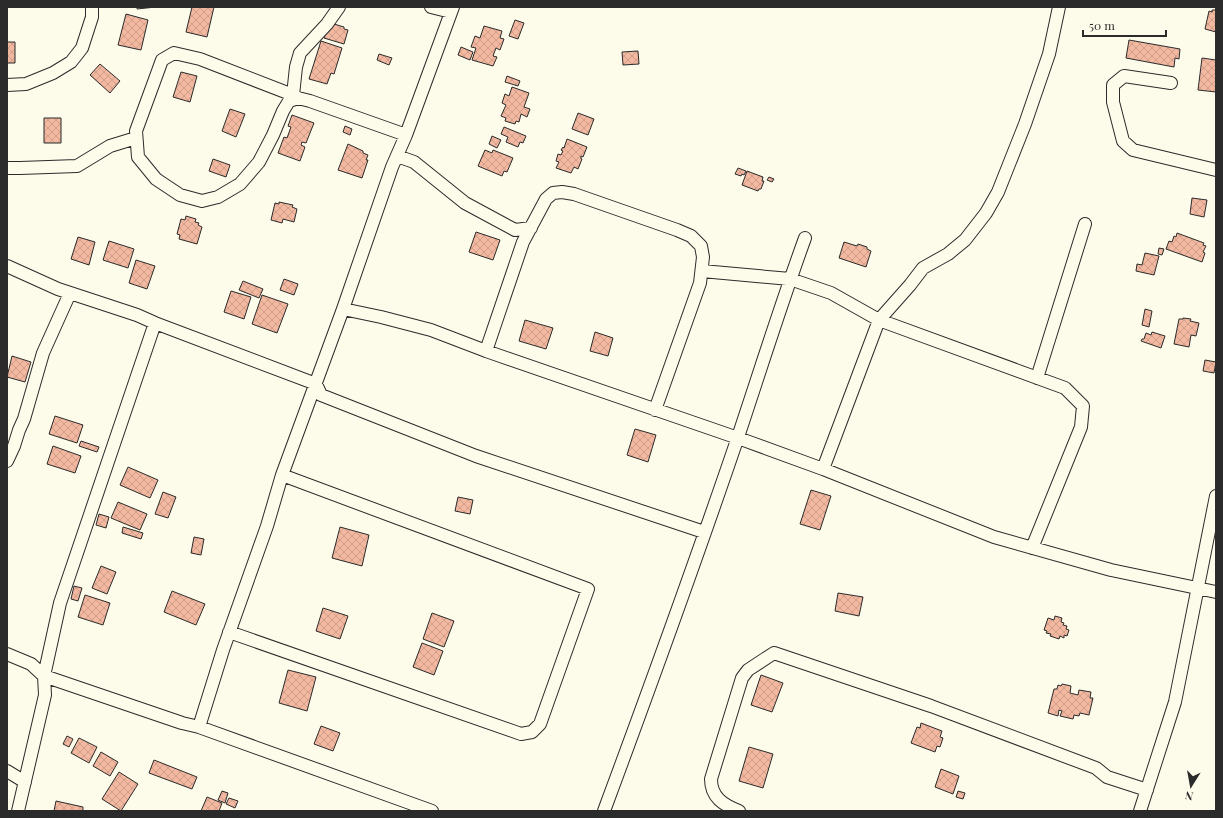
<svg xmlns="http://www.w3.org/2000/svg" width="1223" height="818" font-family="'Playfair Display',serif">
  <defs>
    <pattern id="building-cross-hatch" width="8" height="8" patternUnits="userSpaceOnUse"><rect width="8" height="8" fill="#f2b8a0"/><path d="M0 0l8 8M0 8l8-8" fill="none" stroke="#d09e8a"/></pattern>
  </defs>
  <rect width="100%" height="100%" fill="#fdfbea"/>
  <path fill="url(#building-cross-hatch)" stroke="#2b2b2b" d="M137,7H156L137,9Z
    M192,7H214L207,37L186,32Z
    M1212,10H1216V32L1205,29L1209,11L1212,12Z
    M126,14L148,20L141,50L118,45Z
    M515,20L524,23L518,39L509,36Z
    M329,24L333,26L334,24L344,27V29L348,30L344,44L324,38Z
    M484,26L502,31L500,38L504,39L500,50L496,48L493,56L497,57L493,66L472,60L476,48L471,47L475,36L480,38Z
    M1129,40L1180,49L1179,59L1175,58L1174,67L1126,58Z
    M321,41L342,48L334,74L331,73L327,84L309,79Z
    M7,42H15V63H7Z
    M461,47L473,52L470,60L458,55Z
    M638,51L639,64L623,65L622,52Z
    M379,54L392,58L389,65L377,60Z
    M1202,58L1216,60V92L1198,90Z
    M100,64L120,81L110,93L90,75Z
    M181,72L197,76L190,102L173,97Z
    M507,76L520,81L518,86L505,82Z
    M512,87L529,93L524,107L530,109L527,117L521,114L519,122L516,121L515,124L505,121L506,118L501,116L506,105L502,103L505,94L509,96Z
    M230,109L245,114L236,137L222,131Z
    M578,113L594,119L588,135L572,129Z
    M292,115L314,123L306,143L302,142L301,145L305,147L300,161L278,153L284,137L287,138L291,127L288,126Z
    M44,118H61V143H44Z
    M345,126L352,129L350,135L343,132Z
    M504,127L526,136L523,143L520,142L518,147L506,142L508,137L501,134Z
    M492,136L501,140L497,148L489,144Z
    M567,139L587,147L583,157L581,156V159H582L578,169L574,167L571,173L556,168L559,162L556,161L558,154L561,155L563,151L561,150L563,147L564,148Z
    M348,144L363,151V153L368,155L366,160H368L362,178L338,170Z
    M485,150L492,153L493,150L513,158L507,172L504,171L502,176L478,166Z
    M213,159L230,165L226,177L209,171Z
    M738,168L746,171L744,175L742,174L741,176L735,174Z
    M747,171L763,177L762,181H764L761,189H759L758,191L742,185Z
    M769,177L774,179L772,182L767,180Z
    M1192,198L1207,200L1204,217L1190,214Z
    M279,202L293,205L292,207L297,209L294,222L283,219L282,223L271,220L275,203L279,204Z
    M186,216L196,219L195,222L199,223L198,225L202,227L197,244L179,239L180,235L177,234L181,219L185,220Z
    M476,232L500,240L493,260L469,252Z
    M1177,233L1204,243L1203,245L1206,246L1203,252L1205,253L1202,262L1166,249L1169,241L1172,242L1174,236L1176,237Z
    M78,237L95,242L89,265L71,259Z
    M109,241L134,249L128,268L103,260Z
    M844,242L857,246L858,244L867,247V249L871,251L866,267L839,258Z
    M1159,248L1164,249L1162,255L1158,254Z
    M1145,253L1159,256L1154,275L1136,271L1137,264L1142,265Z
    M136,260L155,266L147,289L129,283Z
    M284,279L298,284L294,295L280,290Z
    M243,281L263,289L259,298L239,290Z
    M231,291L251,297L244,319L224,312Z
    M262,295L288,304L277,333L252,324Z
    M1145,309L1152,311L1149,327L1142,325Z
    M1183,318L1191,319L1190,321L1199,323L1196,336L1191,335L1189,347L1174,344L1179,319H1183Z
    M525,320L553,328L546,349L519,341Z
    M595,332L613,338L608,356L590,351Z
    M1152,332L1165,336L1161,348L1141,341L1142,339H1144L1146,333L1151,335Z
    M12,356L31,362L25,382L7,377Z
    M1205,360L1216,362L1214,373L1203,371Z
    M55,416L83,425L77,443L49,434Z
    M635,429L656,435L648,462L627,455Z
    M81,441L99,447L97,452L79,446Z
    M53,446L81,456L75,473L47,464Z
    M128,467L158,480L150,498L120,485Z
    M811,490L831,496L820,530L800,524Z
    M163,492L176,497L168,518L155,514Z
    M458,497L473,500L470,514L455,511Z
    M118,502L147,514L140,530L111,518Z
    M99,514L109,517L106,528L96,525Z
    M123,527L143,533L141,539L122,533Z
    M340,527L369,535L362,566L332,558Z
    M194,537L204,539L201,555L191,553Z
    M101,566L116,572L107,594L92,588Z
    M74,586L82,588L78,601L71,599Z
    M172,591L205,604L196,625L164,612Z
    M838,593L863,597L859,616L835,611Z
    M85,595L110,603L103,625L78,617Z
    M323,608L348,616L340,639L316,631Z
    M432,613L454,621L444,647L423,639Z
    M1055,616L1062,618L1061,622L1064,623L1063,625L1067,626L1066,629L1069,630L1067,636L1064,635V638L1060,636L1059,639L1050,636L1051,634L1046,633L1047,631L1044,630L1048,618L1054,620Z
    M422,643L443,651L434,675L413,667Z
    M288,670L316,677L307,711L279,703Z
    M761,675L783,683L772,712L751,705Z
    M1062,684L1071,686L1070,693L1078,695L1079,690L1091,692L1090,698H1093L1089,715L1080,713L1079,716L1074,715L1073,719L1060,716L1062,711L1059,710L1058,716L1048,713L1054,689H1057L1058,685L1061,686Z
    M921,723L942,731L940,737L943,738L940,747L937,746L935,752L911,743L917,727L920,728Z
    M321,726L340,733L333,751L314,744Z
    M67,736L73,739L69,747L63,744Z
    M79,738L97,747L89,763L71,753Z
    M749,747L773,754L763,788L739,781Z
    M101,752L118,762L110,776L93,766Z
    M154,760L197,777L192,789L149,773Z
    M941,769L959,776L953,794L935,787Z
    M119,772L138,784L121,811L102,799Z
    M222,791L228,793L225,803L218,800Z
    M958,791L965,793L963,799L956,797Z
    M207,797L222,803L219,811H201Z
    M229,798L238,801L235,808L226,804Z
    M56,801L83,807V811H54Z"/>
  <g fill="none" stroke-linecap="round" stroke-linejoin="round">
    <defs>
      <path id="minor" d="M431,7L451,12
        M1059,7L1049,54L1025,124L998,192L986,213L965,240L948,254L923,268L910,285L879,320L823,469L994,537L1111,570L1216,592
        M1171,83L1124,76L1113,85V102L1123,141L1133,150L1216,170
        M7,85L26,84L53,73L71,62L82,48L92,17V7
        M293,95L296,67L300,53L327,24L339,7
        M298,98L293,95L200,59L174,53L162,60L136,131L138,157L156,179L180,195L202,201L218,197L240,184L259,162L273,135L283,111L289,101L298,98L310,101L406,135
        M397,156L414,162L465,203L515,230L531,228
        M7,168H20L77,166L110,146L136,138
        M7,266L58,289L137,315L155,323L316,384L321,395L476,456L704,532
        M702,271L790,279L831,293L879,320L1065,388L1083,406L1081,427L1032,548
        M343,309L381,317L431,330L486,351L738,438L823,469
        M155,323L60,603L44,676L182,723L199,727L432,811
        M486,351L523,242L546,199L553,193L562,192L574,194L677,230L691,236L701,246L703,257L700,283L655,410
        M1037,378L1085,224
        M7,461L14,446L19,430L24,419L43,353L70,293
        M229,632L521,734L532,732L540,724L588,589L282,475
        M7,654L31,664L44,676L45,695L18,811
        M199,727L223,650L267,526L282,475L343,309L392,167L406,135L453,7
        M7,771L25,782
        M604,811C650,687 695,563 738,437C760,371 781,304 805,238
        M739,811C723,805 711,797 711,779L742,678L748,670L774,653L931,706L1096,768L1107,777L1147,790
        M1140,811L1175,702L1216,496"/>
    </defs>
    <use href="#minor" stroke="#2b2b2b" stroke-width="14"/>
    <use href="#minor" stroke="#fdfbea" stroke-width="12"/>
  </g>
  <rect width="1223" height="818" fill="none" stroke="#2b2b2b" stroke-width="16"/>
  <g transform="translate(1191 786) rotate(191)" stroke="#fdfbea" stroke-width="3" paint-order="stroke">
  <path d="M0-3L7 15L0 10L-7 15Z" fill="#2b2b2b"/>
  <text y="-6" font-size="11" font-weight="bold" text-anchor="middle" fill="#2b2b2b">N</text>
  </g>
  <path d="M1083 30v6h83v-6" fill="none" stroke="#2b2b2b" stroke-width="2"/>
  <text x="1089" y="30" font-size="12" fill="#2b2b2b" stroke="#fdfbea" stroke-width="3" paint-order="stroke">50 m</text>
</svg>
